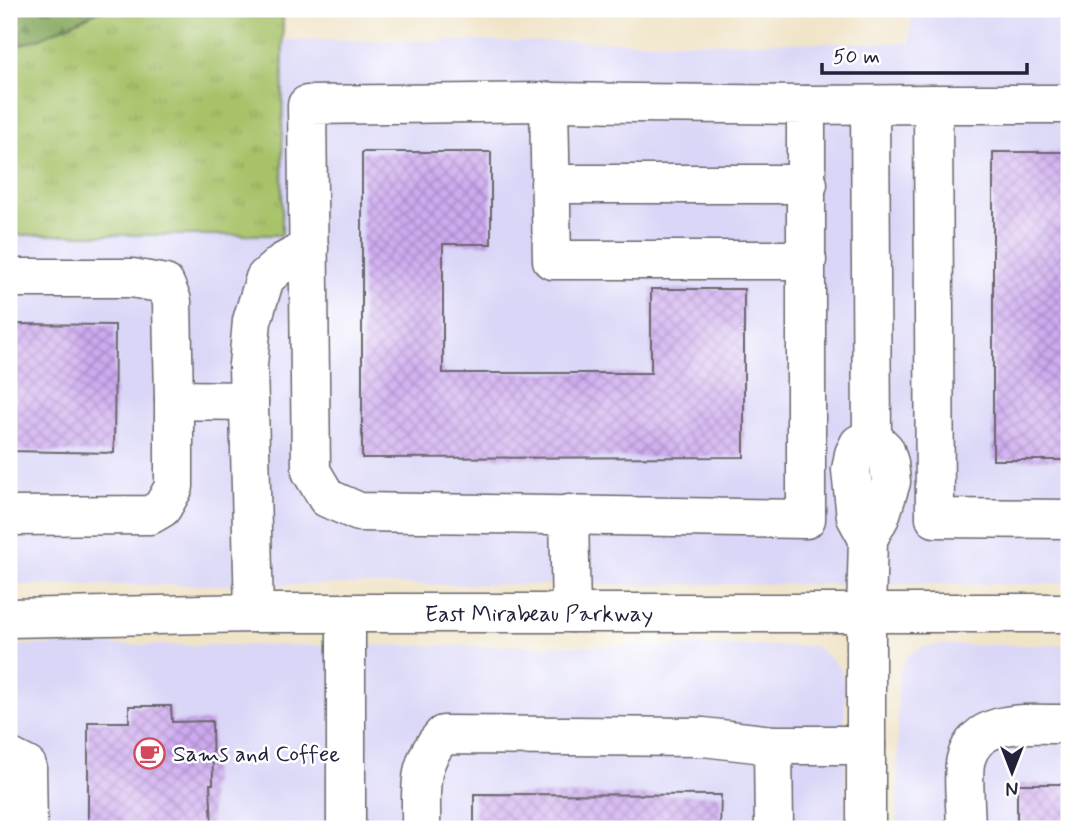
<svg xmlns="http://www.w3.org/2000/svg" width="1078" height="838" font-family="Mynerve,sans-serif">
  <defs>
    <pattern id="grass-tufts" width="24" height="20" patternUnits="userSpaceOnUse" patternTransform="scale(1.75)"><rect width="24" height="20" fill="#a7c269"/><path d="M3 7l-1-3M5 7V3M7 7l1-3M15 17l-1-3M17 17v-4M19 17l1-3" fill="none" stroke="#8fa65c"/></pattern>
    <pattern id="forest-firs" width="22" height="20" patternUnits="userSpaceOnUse" patternTransform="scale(1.75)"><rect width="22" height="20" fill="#85a85d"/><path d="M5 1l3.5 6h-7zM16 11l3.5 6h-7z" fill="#6c884e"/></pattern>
    <pattern id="building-cross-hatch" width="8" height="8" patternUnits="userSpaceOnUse" patternTransform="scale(1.75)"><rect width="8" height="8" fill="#ceaaef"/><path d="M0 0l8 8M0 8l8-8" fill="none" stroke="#a78ac3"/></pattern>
  </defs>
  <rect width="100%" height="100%" fill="#fff"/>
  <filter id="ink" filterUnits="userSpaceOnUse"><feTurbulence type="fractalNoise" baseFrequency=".0143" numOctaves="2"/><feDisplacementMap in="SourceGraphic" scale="14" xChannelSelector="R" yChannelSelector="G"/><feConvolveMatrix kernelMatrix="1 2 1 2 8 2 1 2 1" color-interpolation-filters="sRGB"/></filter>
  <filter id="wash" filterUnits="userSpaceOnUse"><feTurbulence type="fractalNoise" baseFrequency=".00686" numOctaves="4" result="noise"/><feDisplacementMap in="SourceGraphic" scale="28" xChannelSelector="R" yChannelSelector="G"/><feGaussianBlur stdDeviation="1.57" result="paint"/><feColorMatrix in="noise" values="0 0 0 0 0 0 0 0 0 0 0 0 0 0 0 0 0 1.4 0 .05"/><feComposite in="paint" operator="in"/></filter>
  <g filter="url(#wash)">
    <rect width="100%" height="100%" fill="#f0e4c7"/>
    <path fill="#d9d6f7" d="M911,9H1069V584L9,585V236L282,235L283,40L910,43Z
      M9,645L815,646L840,667L845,684V829H9Z
      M942,645H1069V829H897L898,681L900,669L908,655L923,647Z"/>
    <path fill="url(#grass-tufts)" stroke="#647252" stroke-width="2" d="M103,9H283L282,235H9V48L38,39Z"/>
    <path fill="url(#forest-firs)" stroke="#54654c" stroke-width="2" d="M9,9H103L38,39L9,48Z"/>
    <g id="blocks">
      <path fill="url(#building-cross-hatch)" d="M362,152H491V244H443V373H651V289H744V457L362,458Z
        M993,152H1069V460H993Z
        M9,324L115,325L114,453L9,451Z
        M129,706H171L172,722L212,721L213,784H210L212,829H88V722H129Z
        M1017,784H1069V829H1017Z
        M474,794L721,795L720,829H474Z"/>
    </g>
  </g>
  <g filter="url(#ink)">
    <use href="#blocks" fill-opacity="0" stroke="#6a666c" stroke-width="2"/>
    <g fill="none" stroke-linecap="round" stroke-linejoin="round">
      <defs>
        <g id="minor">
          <path d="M549,102L806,105V519L359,512L327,498L311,471L307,105Z"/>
          <path d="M549,102L552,260H807"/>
          <path d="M1069,104H933L935,518L1069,519"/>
          <path d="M806,105L933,104"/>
          <path d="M550,184H808"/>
          <path d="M9,278H132L165,284L172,301L174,400"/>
          <path d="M569,514L571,613"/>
          <path d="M9,516L150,515L162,508L174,487V400L249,401"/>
          <path d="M868,539L856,517L851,470L854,454L859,444L872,437"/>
          <path d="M254,613L248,365L252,321L265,278L282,263L309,248"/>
          <path id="s1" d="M9,618L254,613H1069"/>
          <path d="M773,745H866"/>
          <path d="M9,757L27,766L28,829"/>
          <path d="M346,829V613"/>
          <path d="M421,829C422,792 415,765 443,735L703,737L773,745L774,829"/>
          <path d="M866,829V613L868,539L880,517L891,482L889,463L885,450L872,437L870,106"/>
          <path d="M966,829C966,814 962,771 966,759C978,715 1034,725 1069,724"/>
        </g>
      </defs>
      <use href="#minor" stroke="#6a666c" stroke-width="41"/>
      <use href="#minor" stroke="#fff" stroke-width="38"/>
    </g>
  </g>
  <defs>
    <symbol id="cafe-ring" viewBox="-11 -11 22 22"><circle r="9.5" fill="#fff" stroke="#d1495b" stroke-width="1.5"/><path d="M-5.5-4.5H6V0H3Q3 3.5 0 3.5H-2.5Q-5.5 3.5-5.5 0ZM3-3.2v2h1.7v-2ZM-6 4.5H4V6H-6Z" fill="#d1495b"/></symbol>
  </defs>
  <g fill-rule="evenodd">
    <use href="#cafe-ring" x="132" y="736" width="35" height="35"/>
  </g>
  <g text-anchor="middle" stroke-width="5" stroke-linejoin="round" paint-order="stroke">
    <g font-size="23" fill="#22223b" stroke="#fff">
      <text dy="8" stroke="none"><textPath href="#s1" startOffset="530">East Mirabeau Parkway</textPath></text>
    </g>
    <g font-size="23" fill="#22223b" stroke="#fff" text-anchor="start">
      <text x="173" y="761">Sams and Coffee</text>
    </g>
  </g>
  <rect width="1078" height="838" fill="none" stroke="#fff" stroke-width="35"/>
  <g transform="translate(1012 772) rotate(180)" stroke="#ffffff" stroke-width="5" paint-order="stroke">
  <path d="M0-5L12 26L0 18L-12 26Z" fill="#22223b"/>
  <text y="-10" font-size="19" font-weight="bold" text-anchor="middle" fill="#22223b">N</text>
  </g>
  <path d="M822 63v10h205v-10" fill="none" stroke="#22223b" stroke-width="3.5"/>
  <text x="833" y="63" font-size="21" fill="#22223b" stroke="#ffffff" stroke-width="5" paint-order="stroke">50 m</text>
</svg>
